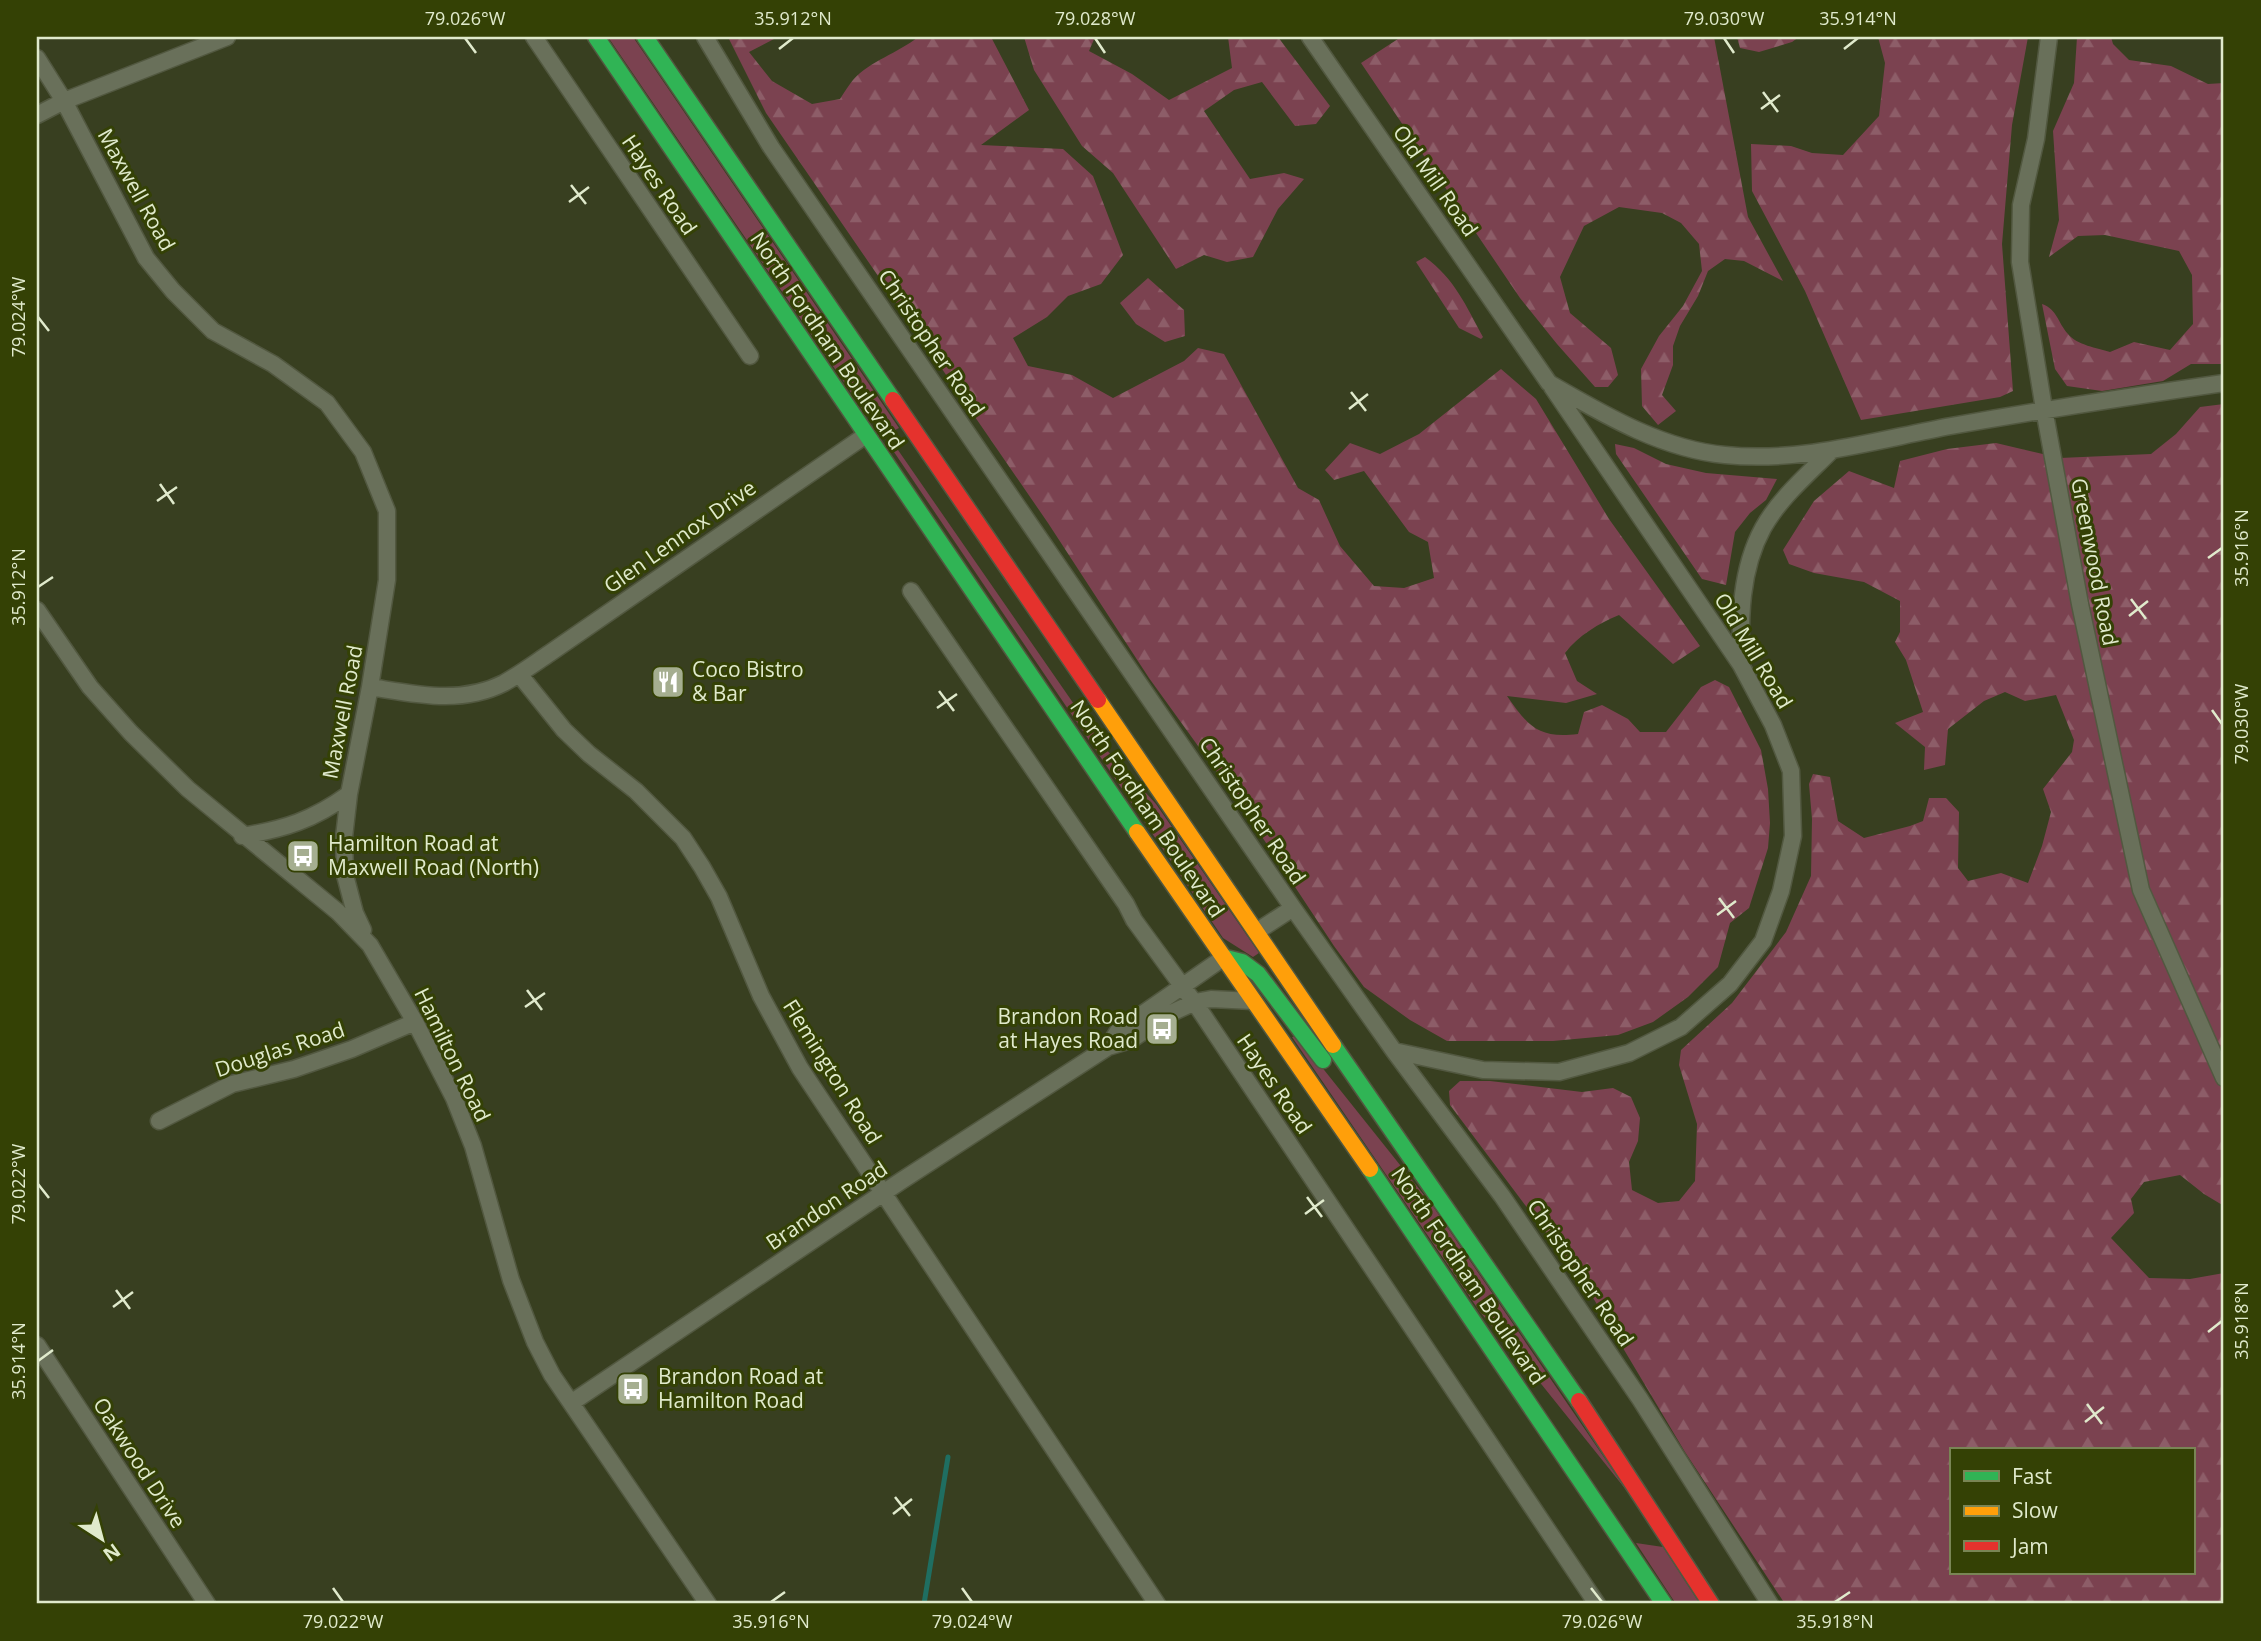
<svg xmlns="http://www.w3.org/2000/svg" width="2261" height="1641" font-family="'Open Sans',sans-serif">
  <defs>
    <pattern id="forest-firs" width="22" height="20" patternUnits="userSpaceOnUse" patternTransform="scale(1.75)"><rect width="22" height="20" fill="#7b4250"/><path d="M5 1l3.5 6h-7zM16 11l3.5 6h-7z" fill="#8d5d68"/></pattern>
  </defs>
  <rect width="100%" height="100%" fill="#383f20"/>
  <path fill="#7b4250" d="M608,37H633L899,428L895,430L884,421L863,410Z
    M898,450L1103,746L1156,804L1259,953L1253,957L1223,938L894,452Z
    M1297,1036L1432,1205L1627,1491L1542,1385L1480,1312L1292,1037Z
    M1636,1543L1663,1547L1700,1604H1676Z"/>
  <path fill="url(#forest-firs)" fill-rule="evenodd" d="M728,37H774V39L749,52L772,81L812,104L840,99C844,93 848,86 853,80C870,61 898,53 918,37H991L1029,110L981,145L1063,149L1093,176L1123,255L1101,284L1068,296L1047,317L1013,338L1028,366L1072,375L1113,398L1184,361L1198,348L1224,354L1298,488L1319,500L1340,546L1374,586L1404,588L1434,578L1428,542L1409,532L1364,471L1334,480L1325,470L1350,443L1380,454L1419,434L1501,369L1536,399L1609,519L1700,646L1673,664L1619,615C1599,623 1578,636 1565,653L1577,681L1597,694L1566,703L1507,696C1528,726 1538,739 1578,734L1584,712L1602,705L1628,719L1640,732H1666L1701,687L1715,680L1729,687L1761,750L1768,789L1770,823L1768,848L1749,908L1730,923L1718,967L1688,997L1653,1022L1618,1035L1553,1041H1447L1410,1020L1364,987L1334,946L1245,811L1149,678L1048,523L766,113Z
    M1024,37H1095L1089,51L1132,74L1169,100L1232,68L1228,37H1278L1330,106L1316,124L1295,126L1262,82L1234,90L1204,111L1250,179L1284,173L1304,179L1278,209L1253,257L1227,262L1204,255L1176,269L1113,173L1082,146L1034,70Z
    M1401,37H1714L1748,217L1783,281L1744,261L1725,259L1708,271L1698,296L1680,326L1673,346V365L1662,395L1676,411L1658,425L1642,406L1641,369L1659,336L1683,306L1702,271L1699,244L1681,223L1662,213L1619,207L1584,226L1560,277L1570,313L1611,348L1618,375L1608,387H1595L1557,344L1520,298L1361,63Z
    M1737,37H1799L1792,42L1759,52L1740,48Z
    M1878,37H2028L2012,125L2002,244L2013,391L2000,397L1861,420L1805,291L1752,191L1751,144L1791,146L1812,153L1843,155L1879,116L1885,63Z
    M2077,37H2111L2113,44L2129,60L2171,66L2208,84L2224,83V261L2222,266L2224,364H2191L2163,381L2102,391L2067,386L2055,369L2042,304C2057,309 2058,323 2068,334C2077,345 2097,348 2110,352L2134,342L2170,350L2193,324L2192,275L2179,251L2105,235L2078,236L2049,257L2059,220L2053,131L2074,83Z
    M1425,257C1455,279 1466,306 1483,337L1481,339L1459,328L1416,262Z
    M1148,278L1184,310L1185,336L1165,342L1136,324L1120,303Z
    M2224,404V1206L2204,1194L2180,1175L2144,1182L2131,1199L2134,1213L2111,1238L2149,1278L2190,1279L2224,1273V1604H1785L1685,1452L1586,1286L1450,1105L1449,1091L1460,1081H1490L1582,1092L1613,1088L1631,1097L1640,1118L1638,1141L1629,1162L1632,1190L1658,1203L1679,1201L1695,1181L1697,1124L1679,1065L1681,1050L1732,1003L1786,932L1811,876L1812,819L1809,784L1813,774L1830,777L1838,821L1864,838L1910,826L1923,821L1929,798H1946L1959,812L1958,868L1968,881L2001,873L2028,883L2042,846L2051,812L2043,789L2072,752L2074,740L2056,695L2025,701L2005,692L1984,701L1948,729L1945,765L1924,770L1925,747L1895,723L1923,712L1906,660L1895,642L1900,632V601L1864,582L1814,573L1789,564L1783,550L1814,501L1849,471L1894,488L1900,461L1947,449L1996,443L2060,458L2151,454L2176,434L2200,407ZM1951,1450H2193V1573H1951Z
    M1615,444L1634,448L1666,464L1706,473L1777,479L1766,500L1750,513L1735,532L1726,585L1702,579L1616,454Z"/>
  <g fill="none" stroke-linecap="round" stroke-linejoin="round">
    <path stroke="#1f6e61" stroke-width="5" d="M924,1604L948,1457"/>
    <defs>
      <path id="street" d="M534,37L750,356
        M705,37L771,147L1293,908L1394,1051L1502,1196L1640,1399L1770,1604
        M1310,37L1549,383C1603,414 1661,449 1725,455C1802,463 1876,440 1951,426C2042,410 2133,396 2224,383
        M2049,37L2036,139L2021,205L2020,262L2044,409L2080,604L2141,890L2224,1078
        M37,58L64,101L146,258L173,291L213,331L273,364L327,403L363,452L387,511V580L370,687L349,794L344,837L345,875L355,913L363,930
        M37,115L64,101L227,37
        M911,591L1126,904L1134,920L1199,1009L1597,1604
        M37,610L90,687L131,733L188,789L338,912L370,945L415,1022L454,1098L473,1146L511,1280L535,1342L552,1375L708,1604
        M1741,665C1740,619 1740,570 1763,528C1779,499 1807,475 1830,452
        M519,674L564,730L589,754L636,791L683,838L702,867L719,897L761,996L800,1068L1157,1604
        M370,687C415,694 461,705 504,683C520,674 535,663 550,653L866,435
        M242,836C285,829 313,820 349,794
        M1256,932L1293,908
        M1108,1047L1118,1031L1223,958
        M1394,1051L1483,1070L1559,1072L1629,1053L1681,1027L1730,984L1763,941L1781,891L1793,836L1791,771L1773,725L1741,665L1552,387
        M159,1121L232,1084L294,1069L352,1049L415,1022
        M37,1345L207,1604
        M571,1403L901,1181L1108,1047L1131,1040L1169,1014L1195,1002L1211,999L1253,1001"/>
      <path id="fast" d="M596,37L1137,832
        M645,37L893,400
        M1226,958L1242,962L1258,974L1323,1060
        M1333,1045L1579,1401
        M1370,1169L1664,1604"/>
      <path id="slow" d="M1098,700L1333,1045
        M1137,832L1370,1169"/>
      <path id="jam" d="M893,400L1098,700
        M1579,1401L1711,1604"/>
    </defs>
    <use href="#street" stroke="#525840" stroke-width="19"/>
    <use href="#fast" stroke="#525840" stroke-width="19"/>
    <use href="#slow" stroke="#525840" stroke-width="19"/>
    <use href="#jam" stroke="#525840" stroke-width="19"/>
    <use href="#street" stroke="#69705a" stroke-width="16"/>
    <use href="#fast" stroke="#30b455" stroke-width="16"/>
    <use href="#slow" stroke="#ff9f0a" stroke-width="16"/>
    <use href="#jam" stroke="#e5322d" stroke-width="16"/>
  </g>
  <path fill="none" stroke="#e0eacc" stroke-width="2.5" d="M465,38L476,53M1095,38L1105,53M1724,38L1734,53M779,49L793,38M1844,49L1858,38M1763,92L1778,112M1761,109L1780,95M571,185L586,204M569,202L589,187M38,317L49,331M1351,392L1366,411M1349,409L1368,394M160,484L174,504M157,501L177,487M2208,558L2222,548M38,587L53,577M2131,599L2146,619M2129,616L2148,601M939,691L954,711M937,708L957,694M2212,710L2222,724M1719,898L1734,918M1717,915L1736,901M527,990L542,1010M525,1007L545,993M38,1184L49,1198M1307,1197L1322,1217M1305,1214L1324,1200M116,1290L130,1309M113,1307L133,1292M2208,1332L2222,1321M38,1361L53,1350M2087,1404L2102,1424M2085,1422L2104,1407M895,1497L910,1516M893,1514L912,1499M333,1588L343,1602M962,1588L972,1602M1591,1588L1602,1602M771,1602L785,1592M1835,1602L1850,1592"/>
  <defs>
    <symbol id="restaurant-square" viewBox="-11 -11 22 22"><rect x="-9" y="-9" width="18" height="18" rx="4" fill="#a5ae90" stroke="#344105"/><path d="M-5-6h1v4h1v-4h1v4h1v-4h1v5L-1.5 .5V6h-2V.5L-5-1ZM5-6V6H3V1.5H1.5Q1.5-4 5-6Z" fill="#fff"/></symbol>
    <symbol id="bus-square" viewBox="-11 -11 22 22"><rect x="-9" y="-9" width="18" height="18" rx="4" fill="#a5ae90" stroke="#344105"/><path d="M-5-6H5V4H4V6H2V4H-2V6H-4V4H-5ZM-3.5-4V0h7V-4ZM-3.5 1.2v1.5H-2V1.2ZM2 1.2v1.5H3.5V1.2Z" fill="#fff"/></symbol>
  </defs>
  <g fill-rule="evenodd">
    <use href="#restaurant-square" x="649" y="663" width="38" height="38"/>
    <use href="#bus-square" x="284" y="837" width="38" height="38"/>
    <use href="#bus-square" x="1143" y="1010" width="38" height="38"/>
    <use href="#bus-square" x="614" y="1370" width="38" height="38"/>
  </g>
  <g text-anchor="middle" stroke-width="6" stroke-linejoin="round" paint-order="stroke">
    <g font-size="21" fill="#e0eacc" stroke="#344105">
      <text transform="translate(1435 181) rotate(55)" y="7">Old Mill Road</text>
      <text transform="translate(659 185) rotate(56)" y="7">Hayes Road</text>
      <text transform="translate(136 190) rotate(61)" y="7">Maxwell Road</text>
      <text transform="translate(827 341) rotate(56)" y="7">North Fordham Boulevard</text>
      <text transform="translate(931 343) rotate(56)" y="7">Christopher Road</text>
      <text transform="translate(680 537) rotate(-35)" y="7">Glen Lennox Drive</text>
      <text transform="translate(2094 562) rotate(79)" y="7">Greenwood Road</text>
      <text transform="translate(1753 651) rotate(59)" y="7">Old Mill Road</text>
      <text transform="translate(343 712) rotate(-79)" y="7">Maxwell Road</text>
      <text transform="translate(1147 809) rotate(56)" y="7">North Fordham Boulevard</text>
      <text transform="translate(1252 811) rotate(56)" y="7">Christopher Road</text>
      <text transform="translate(280 1050) rotate(-18)" y="7">Douglas Road</text>
      <text transform="translate(452 1055) rotate(64)" y="7">Hamilton Road</text>
      <text transform="translate(832 1072) rotate(58)" y="7">Flemington Road</text>
      <text transform="translate(1274 1084) rotate(56)" y="7">Hayes Road</text>
      <text transform="translate(827 1206) rotate(-34)" y="7">Brandon Road</text>
      <text transform="translate(1580 1273) rotate(56)" y="7">Christopher Road</text>
      <text transform="translate(1468 1276) rotate(56)" y="7">North Fordham Boulevard</text>
      <text transform="translate(139 1463) rotate(57)" y="7">Oakwood Drive</text>
    </g>
    <g font-size="21" fill="#e0eacc" stroke="#344105" text-anchor="start">
      <text x="692" y="677">Coco Bistro<tspan x="692" dy="24">&amp; Bar</tspan></text>
      <text x="328" y="851">Hamilton Road at<tspan x="328" dy="24">Maxwell Road (North)</tspan></text>
      <text x="1138" y="1024" text-anchor="end">Brandon Road<tspan x="1138" dy="24">at Hayes Road</tspan></text>
      <text x="658" y="1384">Brandon Road at<tspan x="658" dy="24">Hamilton Road</tspan></text>
    </g>
  </g>
  <rect width="2261" height="1641" fill="none" stroke="#344105" stroke-width="77"/>
  <rect x="1950" y="1448" width="245" height="126" fill="#344105" stroke="#798555" stroke-width="2"/>
  <rect x="1964" y="1471" width="35" height="10" fill="#30b455" stroke="#798555" stroke-width="2"/>
  <text x="2012" y="1484" font-size="21" fill="#e0eacc">Fast</text>
  <rect x="1964" y="1506" width="35" height="10" fill="#ff9f0a" stroke="#798555" stroke-width="2"/>
  <text x="2012" y="1518" font-size="21" fill="#e0eacc">Slow</text>
  <rect x="1964" y="1541" width="35" height="10" fill="#e5322d" stroke="#798555" stroke-width="2"/>
  <text x="2012" y="1554" font-size="21" fill="#e0eacc">Jam</text>
  <g transform="translate(102 1539) rotate(144)" stroke="#344105" stroke-width="5" paint-order="stroke">
  <path d="M0-5L12 26L0 18L-12 26Z" fill="#e0eacc"/>
  <text y="-10" font-size="19" font-weight="bold" text-anchor="middle" fill="#e0eacc">N</text>
  </g>
  <rect x="38" y="38" width="2184" height="1564" fill="none" stroke="#e0eacc" stroke-width="2.5"/>
  <g font-size="18" text-anchor="middle" fill="#e0eacc">
    <text x="465" y="25">79.026°W</text>
    <text x="793" y="25">35.912°N</text>
    <text x="1095" y="25">79.028°W</text>
    <text x="1724" y="25">79.030°W</text>
    <text x="1858" y="25">35.914°N</text>
    <text transform="translate(19 317) rotate(-90)" y="6">79.024°W</text>
    <text transform="translate(2242 548) rotate(-90)" y="6">35.916°N</text>
    <text transform="translate(19 587) rotate(-90)" y="6">35.912°N</text>
    <text transform="translate(2242 724) rotate(-90)" y="6">79.030°W</text>
    <text transform="translate(19 1184) rotate(-90)" y="6">79.022°W</text>
    <text transform="translate(2242 1321) rotate(-90)" y="6">35.918°N</text>
    <text transform="translate(19 1361) rotate(-90)" y="6">35.914°N</text>
    <text x="343" y="1628">79.022°W</text>
    <text x="771" y="1628">35.916°N</text>
    <text x="972" y="1628">79.024°W</text>
    <text x="1602" y="1628">79.026°W</text>
    <text x="1835" y="1628">35.918°N</text>
  </g>
</svg>
